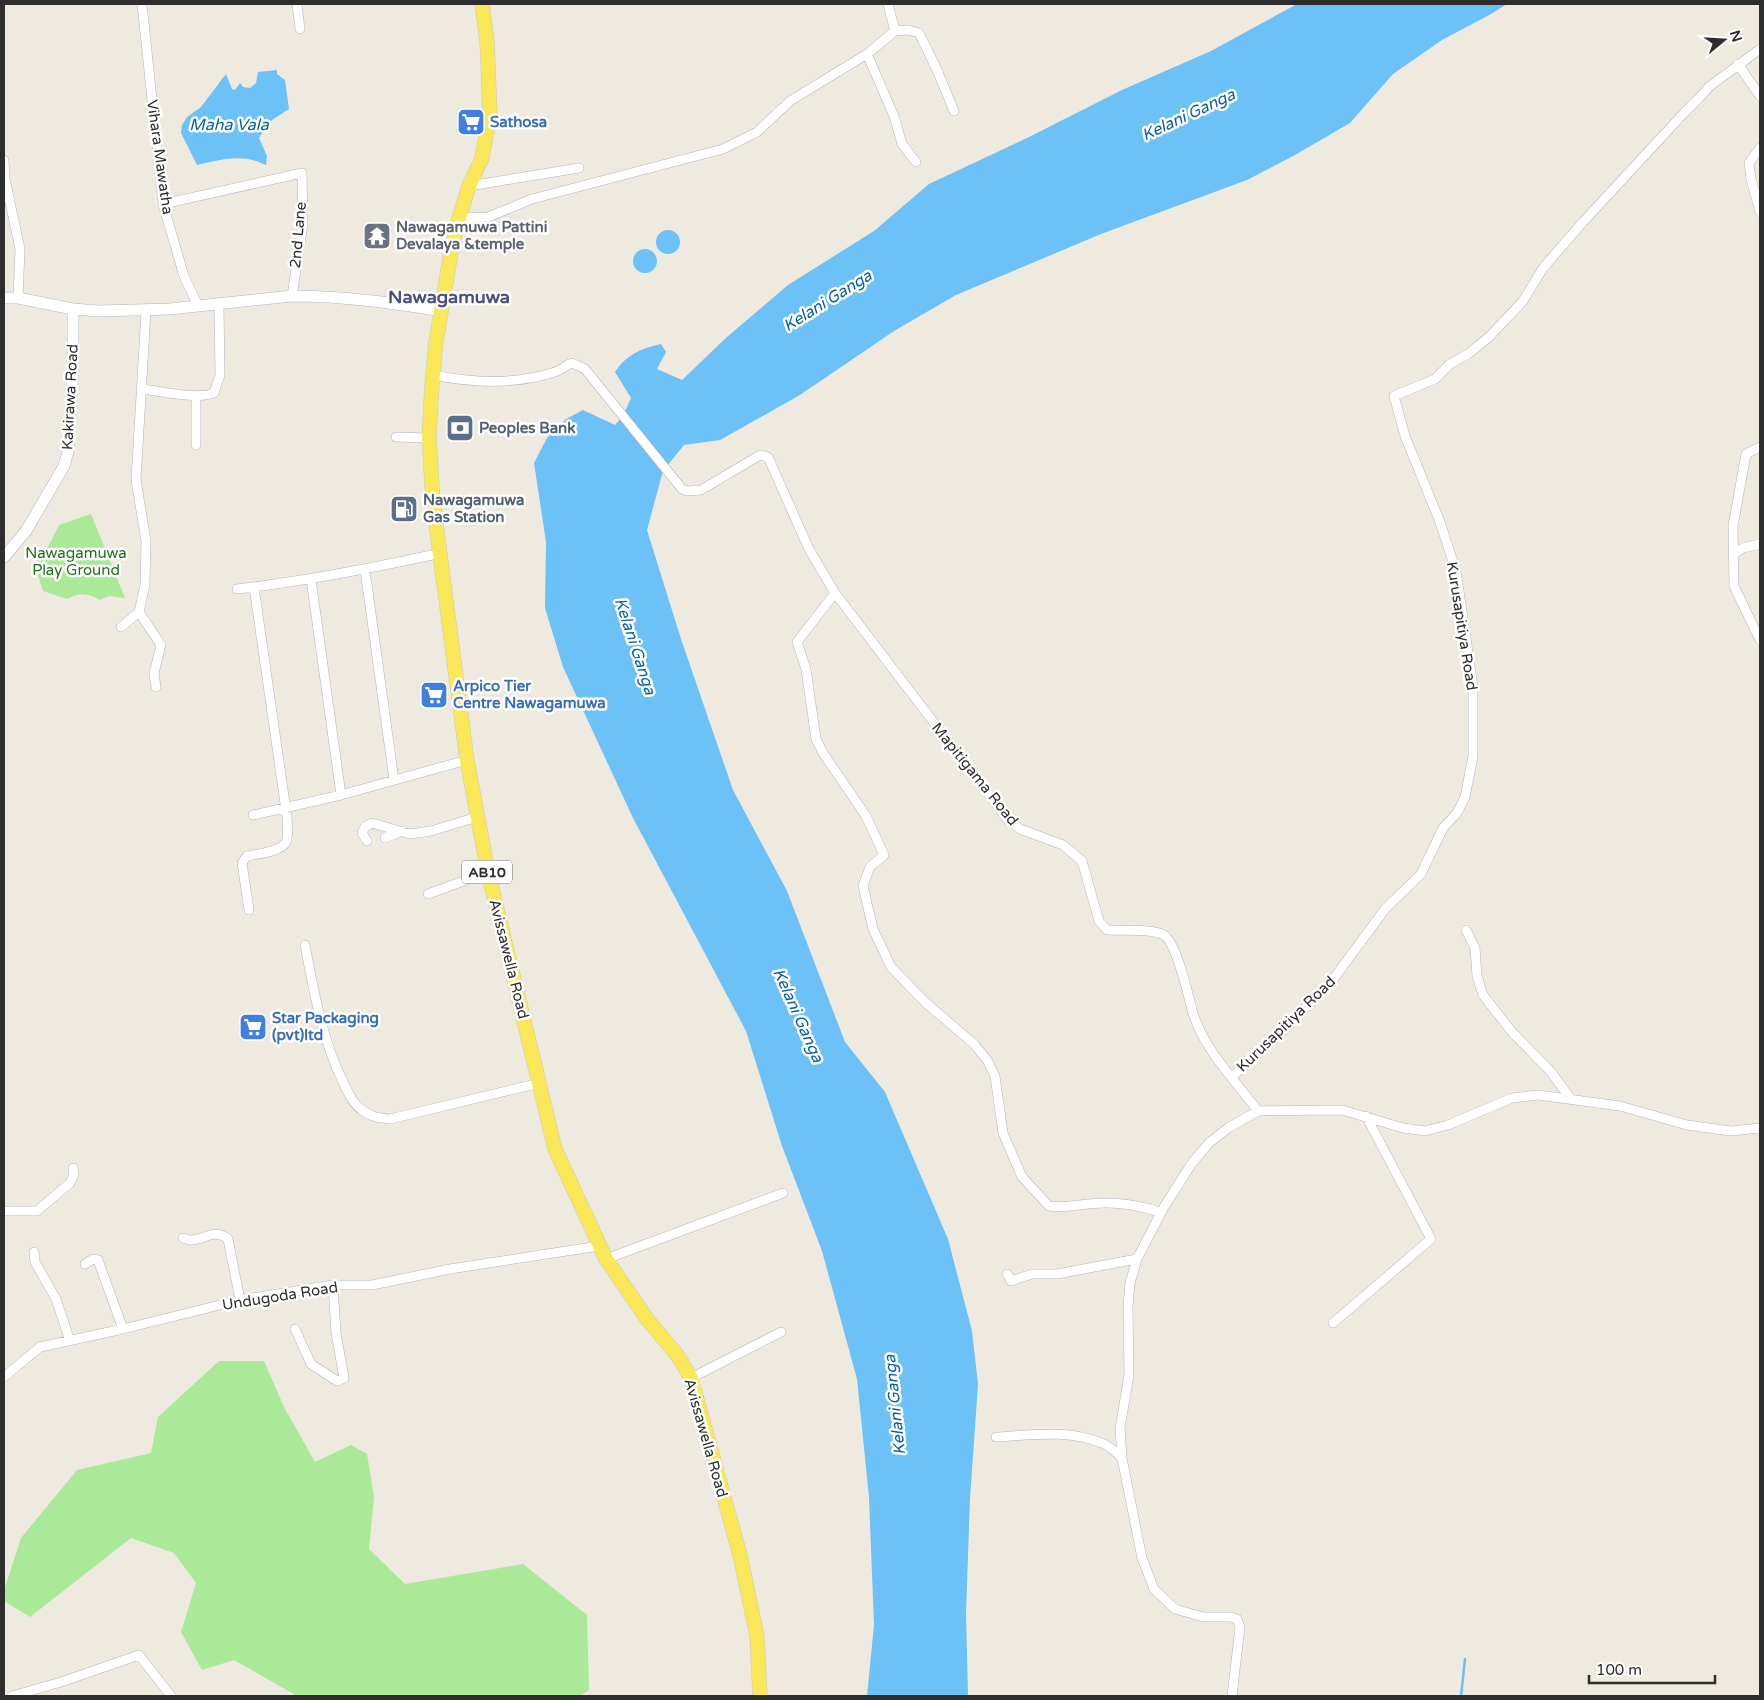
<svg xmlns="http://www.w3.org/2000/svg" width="1764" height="1700" font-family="'Varela Round',sans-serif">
  <rect width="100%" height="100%" fill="#efeadf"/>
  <path fill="#aae998" d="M91,514L125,598L109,596L100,600C88,593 80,592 67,599L43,591L35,565L49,545L59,525Z
    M219,1361H264L284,1407L315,1462L351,1445L367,1454L374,1497L369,1549L405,1584L523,1564L587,1615L589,1690L580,1696H297L234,1660L202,1670L181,1632L196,1583L174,1553L131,1538L30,1617L4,1601V1590L21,1538L77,1470L151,1453L158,1417Z"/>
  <path fill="#6cc1f7" d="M1297,4H1507L1491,14L1442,40L1393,74L1350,123L1295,155L1247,180L1101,234L956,295L894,331L800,395L720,440L684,445L663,471L647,530L681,639L733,790L787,891L845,1042L885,1092L948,1239L972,1331L978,1384L970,1499L966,1613L968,1696H867L874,1625L869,1497L857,1379L822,1251L782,1146L746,1031L633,818L563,667L545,608L546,542L534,463L547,438L566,419L583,410L615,425L623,416L631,398L615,372C626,355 641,348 661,344L666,352L657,369L682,380L727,337L788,285L874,231L929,184L1029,137L1122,90L1211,51Z
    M277,70V74L285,80L289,109L269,122L259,138L267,156L266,165C242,153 221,160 197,165L181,133L182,125L187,117L201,107L226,74L232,89L235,90L240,83L243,87L250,88L256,83L258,72Z
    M656 242a12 12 0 1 1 24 0a12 12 0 1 1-24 0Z
    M633 261a12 12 0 1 1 24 0a12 12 0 1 1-24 0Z"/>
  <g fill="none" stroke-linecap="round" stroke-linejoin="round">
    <path stroke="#6cc1f7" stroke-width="2.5" d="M1461,1696L1465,1659"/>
    <defs>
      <path id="minor" d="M142,4L163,204L184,276L198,306
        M297,4L300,29
        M895,31L908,30L919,33L937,70L954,111
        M867,54L894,116L902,144L916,162
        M1738,64L1760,96
        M1760,148L1749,163L1751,179L1760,212
        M4,160L5,179L20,249L18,298
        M469,186L579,168
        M163,204L302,173L303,224L292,296
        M459,218L488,217L532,199L723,149L757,132L790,101L867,54L895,31L888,4
        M433,375C474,383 514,385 555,372C561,370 566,365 572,363L585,369L682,489L687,491L701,490L760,455L768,457L809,549L835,593L1009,821L1020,829L1063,845L1082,861L1099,921L1107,930C1121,931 1152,928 1164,935C1177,943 1188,996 1193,1013C1204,1050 1235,1080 1258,1111
        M141,389C160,391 199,400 214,393L220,375L219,304
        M396,437L429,438
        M196,445V396
        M1760,447L1746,454L1733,526L1734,586L1760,640
        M1734,554L1743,548L1760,544
        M365,570L394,780
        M311,579L341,795
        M237,589C306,581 373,568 441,553
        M835,593L797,642L806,669L816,739L823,753L866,816L884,855L870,867L863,886L873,929L891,967L926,1003L974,1044L987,1060L995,1076L1003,1133L1022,1177L1049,1206C1069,1209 1088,1202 1107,1203C1123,1203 1147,1207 1161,1213
        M139,612L161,645L154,673L156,687
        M121,627L139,612L145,585L146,541L136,480L146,311
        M253,815L341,795L467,760
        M385,838L402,831
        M367,841L362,833L365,827L372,823L410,834L431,831L477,817
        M428,894L488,872
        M249,910L242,863L247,856C257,854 281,852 286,842C289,836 287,824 287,817L254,587
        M1466,930L1475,948L1477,976L1483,995L1512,1032L1551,1072L1570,1098
        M305,945C314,992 322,1039 343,1082C348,1092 352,1103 362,1110C370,1117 380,1118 390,1119L540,1083
        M1232,1077L1290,1024L1332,981L1385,909L1421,874L1443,828L1457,813L1465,797L1473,756V686L1456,571L1440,522L1405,436L1394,396L1435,379L1450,364L1468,354L1489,337L1523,301L1543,268L1583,222L1684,113L1698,99L1710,86L1760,49
        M4,1211H37L70,1183L74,1174L73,1168
        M183,1238C186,1239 189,1240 191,1240C205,1240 213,1228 228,1239L240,1300
        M34,1252L35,1262L56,1299L70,1341
        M606,1259L783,1193
        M85,1264L93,1259L98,1260L123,1329
        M1007,1274L1011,1281L1032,1274H1057L1137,1259
        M1333,1323L1431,1239L1366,1116
        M295,1329L311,1364L337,1381L344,1378L336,1333L333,1285
        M4,1377L40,1347L123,1329L240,1300L333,1285H372L450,1269L599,1246
        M691,1378L781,1332
        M996,1437C1031,1435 1070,1429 1104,1444C1110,1447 1117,1453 1122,1458
        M12,1696L61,1682L139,1655L171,1696
        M1232,1696L1240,1627L1237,1619L1231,1617H1203L1175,1609L1154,1589L1142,1558L1122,1458L1120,1428L1129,1375L1128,1306L1130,1283L1137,1259L1164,1207L1192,1163L1209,1143L1228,1128L1258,1111L1342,1110L1403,1128L1425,1131L1448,1125L1512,1098L1538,1095L1620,1106L1687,1125L1731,1131L1760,1128"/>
      <path id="tertiary" d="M4,298H18L73,309L98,311L170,309L292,296C343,296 392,303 442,311
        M4,557L26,531L64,466L68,452L73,368V309"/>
      <path id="primary" d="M482,4L487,41L490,115L482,158L469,186L459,218L451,252L436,342L432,384L429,438L433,501L467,760L488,872L555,1149L606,1259L647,1319L678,1356L691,1378L740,1555L757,1636L760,1696"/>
    </defs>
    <use href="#minor" stroke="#b3b3c1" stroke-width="10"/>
    <use href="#tertiary" stroke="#b3b3c1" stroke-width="12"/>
    <use href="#primary" stroke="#c8c8c8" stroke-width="15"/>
    <use href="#minor" stroke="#fff" stroke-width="9"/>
    <use href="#tertiary" stroke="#fff" stroke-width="11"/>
    <use href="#primary" stroke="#fae859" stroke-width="14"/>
  </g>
  <defs>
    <symbol id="supermarket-square" viewBox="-11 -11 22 22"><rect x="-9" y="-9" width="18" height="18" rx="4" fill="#3f7fe0" stroke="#fff"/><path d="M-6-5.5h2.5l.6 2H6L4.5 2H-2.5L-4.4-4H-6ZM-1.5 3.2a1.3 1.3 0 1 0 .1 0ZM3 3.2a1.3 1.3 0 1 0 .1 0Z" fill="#fff"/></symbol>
    <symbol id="temple-square" viewBox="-11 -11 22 22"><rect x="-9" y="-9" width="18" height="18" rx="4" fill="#6b7280" stroke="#fff"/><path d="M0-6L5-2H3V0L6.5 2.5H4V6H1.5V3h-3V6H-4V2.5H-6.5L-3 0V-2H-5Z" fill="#fff"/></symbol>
    <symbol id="bank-square" viewBox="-11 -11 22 22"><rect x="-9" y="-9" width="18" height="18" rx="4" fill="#5c6f8a" stroke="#fff"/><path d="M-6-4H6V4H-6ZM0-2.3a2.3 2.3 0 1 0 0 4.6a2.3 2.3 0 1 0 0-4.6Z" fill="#fff"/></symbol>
    <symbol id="fuel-square" viewBox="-11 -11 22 22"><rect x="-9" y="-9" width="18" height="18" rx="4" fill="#5c6f8a" stroke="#fff"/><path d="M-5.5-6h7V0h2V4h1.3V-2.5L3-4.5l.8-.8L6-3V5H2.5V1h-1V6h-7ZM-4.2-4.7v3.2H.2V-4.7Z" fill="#fff"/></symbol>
  </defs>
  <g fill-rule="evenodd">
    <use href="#supermarket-square" x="455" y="106" width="32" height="32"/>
    <use href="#temple-square" x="361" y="220" width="32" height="32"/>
    <use href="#bank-square" x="444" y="412" width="32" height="32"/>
    <use href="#fuel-square" x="388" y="493" width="32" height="32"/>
    <use href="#supermarket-square" x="418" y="679" width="32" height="32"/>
    <use href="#supermarket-square" x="237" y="1011" width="32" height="32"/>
  </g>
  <g text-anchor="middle" stroke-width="5" stroke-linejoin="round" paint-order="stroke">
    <rect fill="#fff" stroke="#6c6c6c" stroke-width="1" x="462" y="860.5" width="50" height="23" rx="4"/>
    <g font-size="14" font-weight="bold" fill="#2d2d2d">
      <text x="487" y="877">AB10</text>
    </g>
    <g font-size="15" font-weight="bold" fill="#366cbe" stroke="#fff" text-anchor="start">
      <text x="490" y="127">Sathosa</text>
      <text x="453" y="691">Arpico Tier<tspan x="453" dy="17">Centre Nawagamuwa</tspan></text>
      <text x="272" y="1023">Star Packaging<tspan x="272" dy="17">(pvt)ltd</tspan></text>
    </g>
    <g font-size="15" fill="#2d2d2d" stroke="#fff">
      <text transform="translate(160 157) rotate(82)" y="5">Vihara Mawatha</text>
      <text transform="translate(298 235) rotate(-85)" y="5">2nd Lane</text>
      <text transform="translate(70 397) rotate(-87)" y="5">Kakirawa Road</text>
      <text transform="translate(1462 626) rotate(81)" y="5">Kurusapitiya Road</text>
      <text transform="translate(975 774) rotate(51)" y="5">Mapitigama Road</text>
      <text transform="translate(509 959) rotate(76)" y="5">Avissawella Road</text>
      <text transform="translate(1286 1024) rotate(-44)" y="5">Kurusapitiya Road</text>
      <text transform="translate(280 1296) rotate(-9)" y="5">Undugoda Road</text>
      <text transform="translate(706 1438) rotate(74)" y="5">Avissawella Road</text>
    </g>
    <g font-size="15" font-weight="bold" fill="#5b616d" stroke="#fff" text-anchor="start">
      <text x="396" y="232">Nawagamuwa Pattini<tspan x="396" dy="17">Devalaya &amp;temple</tspan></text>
    </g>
    <g font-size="15" font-weight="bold" fill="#4e5e75" stroke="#fff" text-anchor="start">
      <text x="479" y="433">Peoples Bank</text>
      <text x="423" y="505">Nawagamuwa<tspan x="423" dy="17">Gas Station</tspan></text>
    </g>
    <g font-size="15" fill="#1e7116" stroke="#fff">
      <text x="76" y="558">Nawagamuwa<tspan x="76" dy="17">Play Ground</tspan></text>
    </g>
    <g font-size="16" font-style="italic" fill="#055da9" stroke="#fff">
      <text transform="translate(1188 114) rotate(-25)" y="6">Kelani Ganga</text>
      <text x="229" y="130">Maha Vala</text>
      <text transform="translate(827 300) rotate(-32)" y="6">Kelani Ganga</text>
      <text transform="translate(636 646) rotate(72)" y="6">Kelani Ganga</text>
      <text transform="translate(799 1015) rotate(66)" y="6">Kelani Ganga</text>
      <text transform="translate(894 1405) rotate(-96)" y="6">Kelani Ganga</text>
    </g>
    <g font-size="18" font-weight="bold" fill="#494d81" stroke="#fff">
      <text x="449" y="303">Nawagamuwa</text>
    </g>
  </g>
  <rect width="1764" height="1700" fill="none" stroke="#2d2d2d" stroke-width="10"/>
  <g transform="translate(1724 40) rotate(72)" stroke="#ffffff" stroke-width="4" paint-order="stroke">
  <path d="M0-4L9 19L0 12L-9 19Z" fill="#2d2d2d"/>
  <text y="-8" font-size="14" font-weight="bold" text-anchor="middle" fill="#2d2d2d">N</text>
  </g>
  <path d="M1589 1675v8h126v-8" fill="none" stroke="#2d2d2d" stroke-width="2.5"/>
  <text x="1596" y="1675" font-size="15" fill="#2d2d2d" stroke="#ffffff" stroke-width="4" paint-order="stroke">100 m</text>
</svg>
